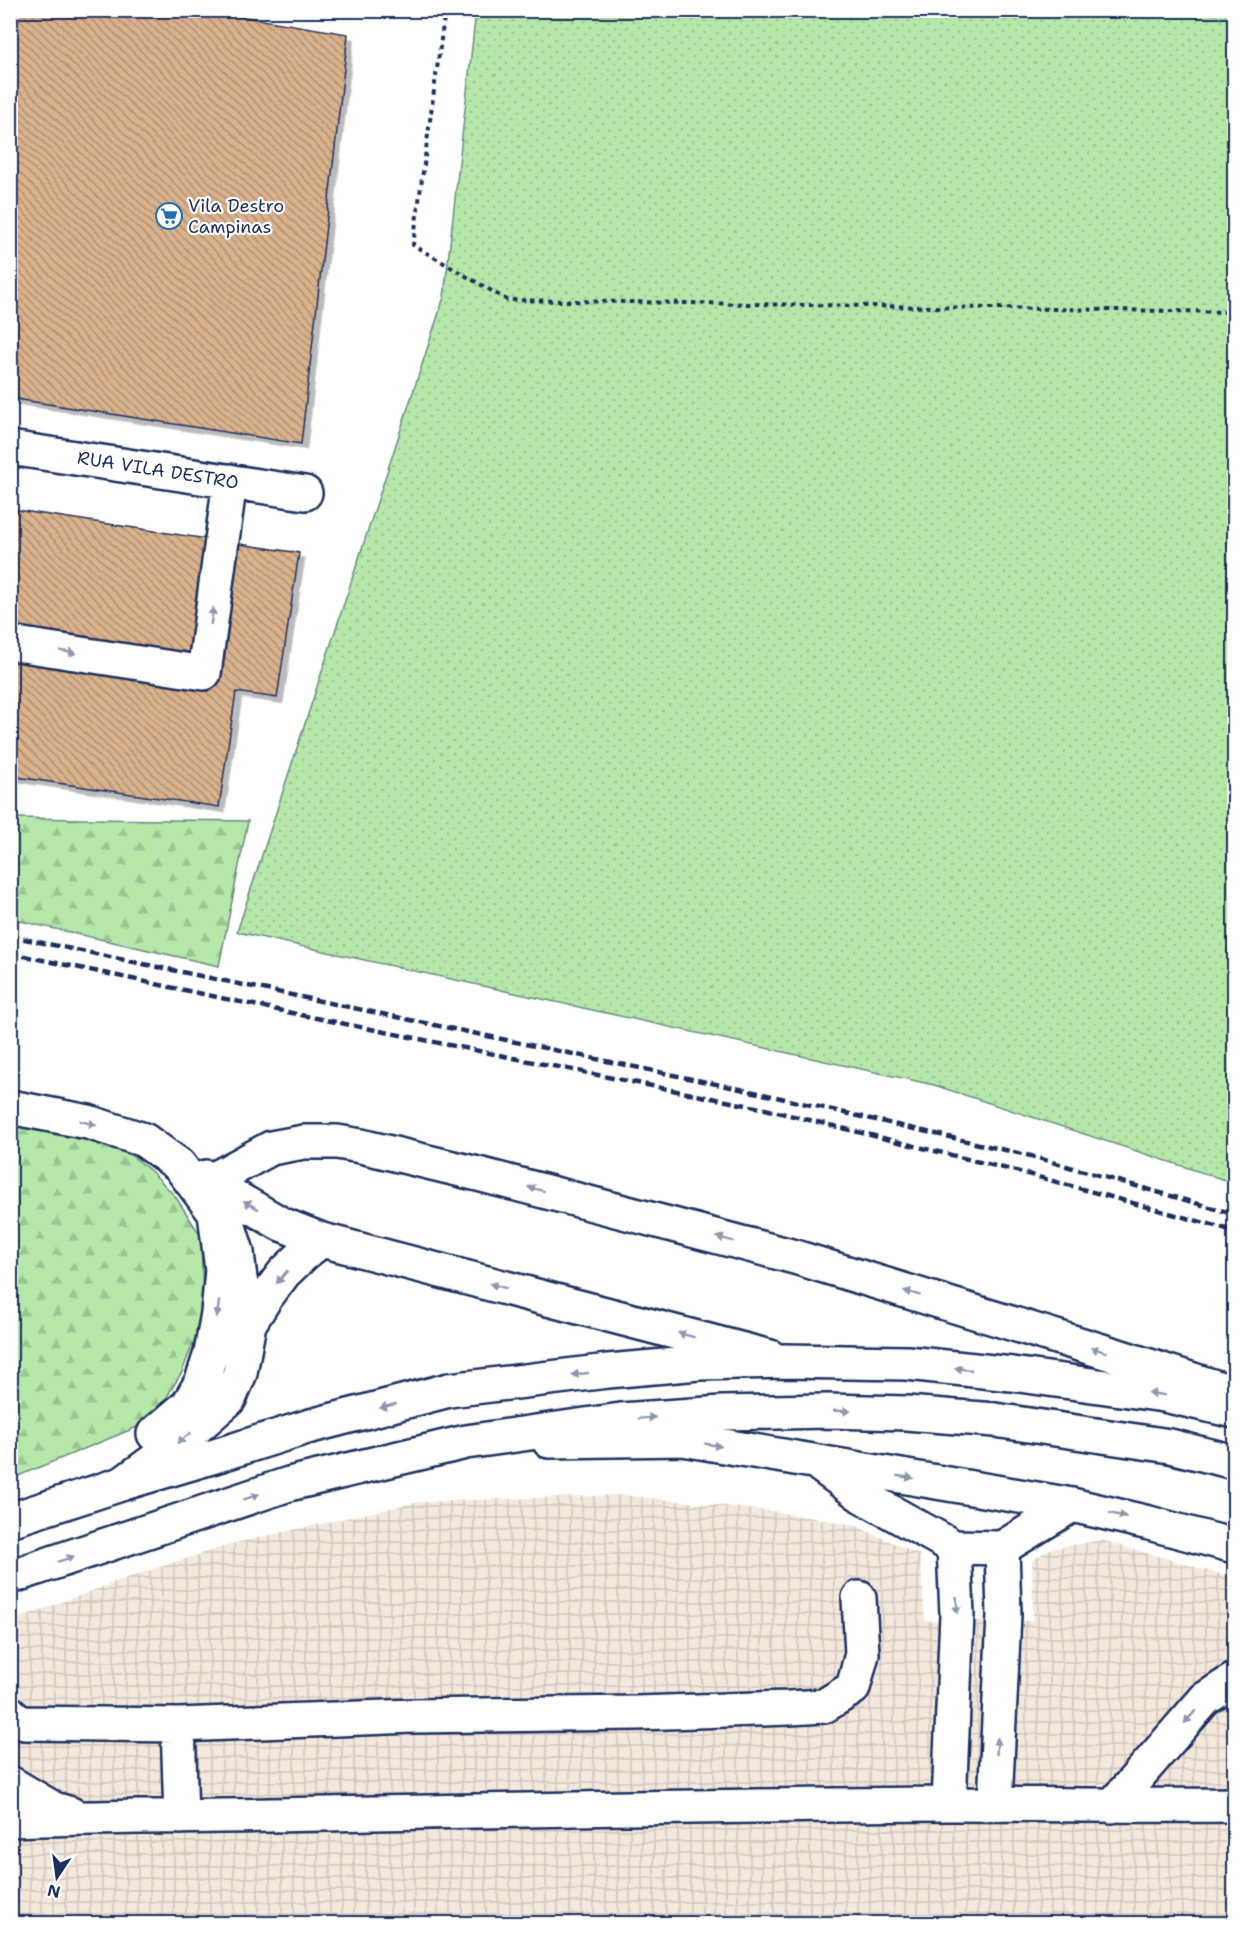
<svg xmlns="http://www.w3.org/2000/svg" width="1245" height="1934" font-family="'Shantell Sans',sans-serif">
  <defs>
    <pattern id="industrial-grid" width="8" height="8" patternUnits="userSpaceOnUse" patternTransform="scale(1.5)"><rect width="8" height="8" fill="#f4e8dc"/><path d="M0 4h8M4 0v8" fill="none" stroke="#d1c7bf"/></pattern>
    <pattern id="grass-dots" width="8" height="8" patternUnits="userSpaceOnUse" patternTransform="scale(1.5)"><rect width="8" height="8" fill="#b4e7a8"/><path d="M2 2h.1M6 6h.1" fill="none" stroke="#9ac693" stroke-width="1.8" stroke-linecap="round"/></pattern>
    <pattern id="forest-firs" width="22" height="20" patternUnits="userSpaceOnUse" patternTransform="scale(1.5)"><rect width="22" height="20" fill="#b4e7a8"/><path d="M5 1l3.5 6h-7zM16 11l3.5 6h-7z" fill="#9ac693"/></pattern>
    <pattern id="building-back-hatch" width="6" height="6" patternUnits="userSpaceOnUse" patternTransform="scale(1.5)"><rect width="6" height="6" fill="#d9b18a"/><path d="M-1 5l2 2M0 0l6 6M5-1l2 2" fill="none" stroke="#af9074"/></pattern>
    <filter id="shadow"><feDropShadow dx="5.5" dy="5.5" stdDeviation="0" flood-color="#0004"/></filter>
  </defs>
  <rect width="100%" height="100%" fill="#fff"/>
  <filter id="ink" filterUnits="userSpaceOnUse"><feTurbulence type="fractalNoise" baseFrequency=".0167" numOctaves="2"/><feDisplacementMap in="SourceGraphic" scale="12" xChannelSelector="R" yChannelSelector="G"/><feConvolveMatrix kernelMatrix="1 2 1 2 8 2 1 2 1" color-interpolation-filters="sRGB"/></filter>
  <g filter="url(#ink)">
    <path fill="url(#industrial-grid)" d="M622,1495L771,1511L854,1525L920,1555L925,1621H1033L1032,1560L1050,1549L1101,1540L1234,1578V1923L11,1924V1621L129,1577L235,1543L418,1502Z"/>
    <path fill="url(#grass-dots)" stroke="#688b83" stroke-width="1.5" d="M476,11H1234V1183L934,1085L237,932L444,297Z"/>
    <path fill="url(#forest-firs)" stroke="#688b83" stroke-width="1.5" d="M11,818L248,821L219,966L11,919Z
      M11,1124L48,1125L122,1148L151,1171L175,1196L201,1236L203,1299L195,1338L182,1372L165,1400L142,1425L11,1479Z"/>
    <path fill="url(#building-back-hatch)" stroke="#1b2f5e" stroke-width="1.5" filter="url(#shadow)" d="M10,10H202L348,34L301,444L10,398Z
      M10,509L299,553L277,698L236,692L219,807L10,776Z"/>
    <g fill="none" stroke-linecap="round" stroke-linejoin="round">
      <defs>
        <path id="minor" d="M10,448L305,493
          M10,643L204,673L230,481
          M10,1107L88,1122L144,1140L179,1165L215,1213L222,1270L218,1313L211,1353L202,1381L188,1405L154,1434
          M206,1177L209,1182L281,1224L322,1240
          M249,1324L240,1279L237,1252L225,1214L209,1182L271,1148L304,1142H337L361,1146L482,1175L795,1257L1115,1355L1234,1393
          M549,1441L683,1439L1072,1505L1149,1523L1234,1546
          M821,1466L862,1496L954,1547L1002,1548L1072,1505
          M126,1481L182,1440L229,1399L240,1373L249,1324L266,1297L284,1273L305,1253L322,1240L770,1357
          M10,1713L14,1719L24,1723L178,1725L414,1716L637,1713L789,1708L824,1706L853,1688L862,1654L859,1598
          M178,1725L181,1817
          M10,1783L54,1809L71,1814
          M949,1804L957,1614L954,1547
          M995,1804L1004,1615L1002,1548
          M1112,1806L1205,1699L1234,1680
          M10,1820C97,1817 183,1817 269,1815C496,1811 724,1805 952,1804C1046,1804 1140,1806 1234,1805"/>
        <path id="highway" d="M10,1520L124,1483L215,1456L307,1427L449,1390L608,1371L699,1363L784,1361L907,1363L1012,1374L1164,1395L1234,1411
          M10,1577L289,1484L466,1442L621,1420L722,1413L828,1411L906,1413L995,1420L1170,1446L1234,1462"/>
      </defs>
      <use href="#minor" stroke="#1b2f5e" stroke-width="38"/>
      <use href="#highway" stroke="#1b2f5e" stroke-width="38"/>
      <path stroke="#1b2f5e" stroke-width="4" stroke-dasharray="4.5 4.5" stroke-linecap="butt" d="M445,10L413,245L507,300L1234,312"/>
      <use href="#minor" stroke="#fff" stroke-width="33"/>
      <use href="#highway" stroke="#fff" stroke-width="33"/>
      <path stroke="#1b2f5e" stroke-width="4.5" stroke-dasharray="9 4.5" stroke-linecap="butt" d="M10,936L759,1093L1031,1156L1234,1214
        M10,953L306,1016L761,1108L1024,1173L1234,1231"/>
    </g>
    <defs><path id="oneway-solid" d="M-6-.8H1V-3.2L6.5 0L1 3.2V.8H-6Z" transform="scale(1.5)"/></defs>
    <g fill="#8d97ae">
      <use href="#oneway-solid" transform="translate(212 616) rotate(-82)"/>
      <use href="#oneway-solid" transform="translate(68 652) rotate(9)"/>
      <use href="#oneway-solid" transform="translate(88 1123) rotate(15)"/>
      <use href="#oneway-solid" transform="translate(536 1189) rotate(-165)"/>
      <use href="#oneway-solid" transform="translate(251 1205) rotate(-151)"/>
      <use href="#oneway-solid" transform="translate(725 1239) rotate(-165)"/>
      <use href="#oneway-solid" transform="translate(282 1277) rotate(130)"/>
      <use href="#oneway-solid" transform="translate(498 1286) rotate(-165)"/>
      <use href="#oneway-solid" transform="translate(912 1293) rotate(-163)"/>
      <use href="#oneway-solid" transform="translate(218 1309) rotate(97)"/>
      <use href="#oneway-solid" transform="translate(686 1335) rotate(-165)"/>
      <use href="#oneway-solid" transform="translate(1099 1350) rotate(-163)"/>
      <use href="#oneway-solid" transform="translate(963 1369) rotate(-174)"/>
      <use href="#oneway-solid" transform="translate(580 1374) rotate(174)"/>
      <use href="#oneway-solid" transform="translate(1157 1394) rotate(-171)"/>
      <use href="#oneway-solid" transform="translate(388 1406) rotate(165)"/>
      <use href="#oneway-solid" transform="translate(842 1411) rotate(2)"/>
      <use href="#oneway-solid" transform="translate(647 1418) rotate(-4)"/>
      <use href="#oneway-solid" transform="translate(184 1438) rotate(142)"/>
      <use href="#oneway-solid" transform="translate(713 1445) rotate(10)"/>
      <use href="#oneway-solid" transform="translate(905 1477) rotate(9)"/>
      <use href="#oneway-solid" transform="translate(251 1497) rotate(-19)"/>
      <use href="#oneway-solid" transform="translate(1118 1515) rotate(13)"/>
      <use href="#oneway-solid" transform="translate(66 1559) rotate(-19)"/>
      <use href="#oneway-solid" transform="translate(957 1605) rotate(88)"/>
      <use href="#oneway-solid" transform="translate(1190 1717) rotate(131)"/>
      <use href="#oneway-solid" transform="translate(997 1746) rotate(-87)"/>
    </g>
  </g>
  <defs>
    <symbol id="supermarket-ring" viewBox="-11 -11 22 22"><circle r="9.5" fill="#fff" stroke="#1f6fb2" stroke-width="1.5"/><path d="M-6-5.5h2.5l.6 2H6L4.5 2H-2.5L-4.4-4H-6ZM-1.5 3.2a1.3 1.3 0 1 0 .1 0ZM3 3.2a1.3 1.3 0 1 0 .1 0Z" fill="#1f6fb2"/></symbol>
  </defs>
  <g fill-rule="evenodd">
    <use href="#supermarket-ring" x="154" y="201" width="30" height="30"/>
  </g>
  <g text-anchor="middle" stroke-width="4.5" stroke-linejoin="round" paint-order="stroke">
    <g font-size="18" fill="#1b2f5e" stroke="#fff" text-anchor="start">
      <text x="188" y="212">Vila Destro<tspan x="188" dy="21">Campinas</tspan></text>
    </g>
    <g font-size="18" fill="#1b2f5e" stroke="#fff">
      <text transform="translate(158 470) rotate(9)" y="6">RUA VILA DESTRO</text>
    </g>
  </g>
  <rect width="1245" height="1934" fill="none" stroke="#fff" stroke-width="36"/>
  <rect x="18" y="18" width="1209" height="1898" fill="none" stroke="#1b2f5e" stroke-width="2" filter="url(#ink)"/>
  <g transform="translate(57 1877) rotate(193)" stroke="#ffffff" stroke-width="4.5" paint-order="stroke">
  <path d="M0-4.5L10 22L0 15L-10 22Z" fill="#1b2f5e"/>
  <text y="-9" font-size="16" font-weight="bold" text-anchor="middle" fill="#1b2f5e">N</text>
  </g>
</svg>
